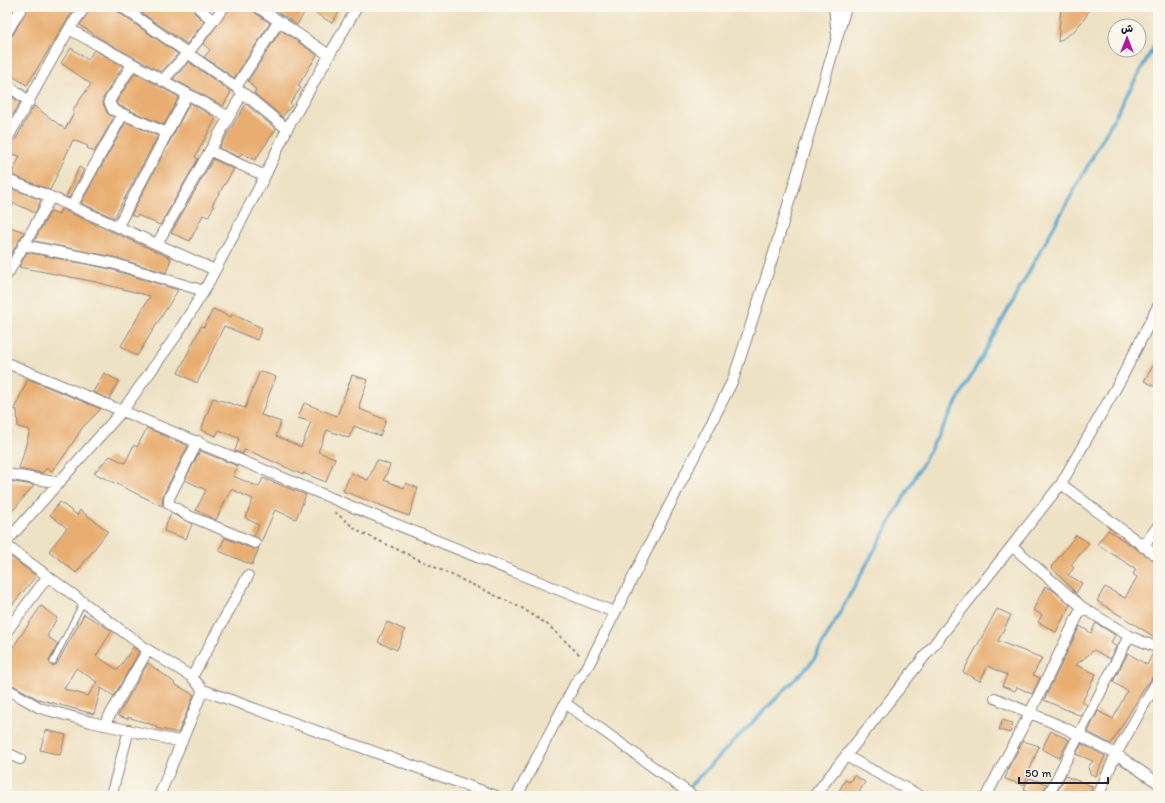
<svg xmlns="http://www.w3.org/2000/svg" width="1165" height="803" font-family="Itim,'Playpen Sans Arabic',sans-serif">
  <rect width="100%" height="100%" fill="#fbf7ec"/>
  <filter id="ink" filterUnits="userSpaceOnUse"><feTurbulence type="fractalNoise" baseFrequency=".025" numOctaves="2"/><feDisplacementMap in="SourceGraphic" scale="8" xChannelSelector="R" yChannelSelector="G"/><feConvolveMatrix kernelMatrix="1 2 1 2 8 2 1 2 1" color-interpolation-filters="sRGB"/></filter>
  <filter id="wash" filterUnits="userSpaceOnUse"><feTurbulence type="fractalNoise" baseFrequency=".012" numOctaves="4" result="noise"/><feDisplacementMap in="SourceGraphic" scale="16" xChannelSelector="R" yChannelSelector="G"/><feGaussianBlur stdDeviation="0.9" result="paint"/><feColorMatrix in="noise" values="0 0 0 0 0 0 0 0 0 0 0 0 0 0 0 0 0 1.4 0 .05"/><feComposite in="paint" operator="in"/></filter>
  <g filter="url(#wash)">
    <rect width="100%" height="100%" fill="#eee2c4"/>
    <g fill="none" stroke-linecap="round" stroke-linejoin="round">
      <path stroke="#53a5ce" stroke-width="3.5" d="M680,796L813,661L1158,39"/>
    </g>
    <g id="blocks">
      <path fill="#e8ad70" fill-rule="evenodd" d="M7,7H14L7,19Z
        M28,7H77L69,17L27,85L7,73V38L13,35Z
        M91,7H116L118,12L178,54L161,72L101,39L80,25Z
        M133,7H192L194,12L204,22L187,44Z
        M230,7H252L254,12L270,23L234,78L204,57L210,50L203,44Z
        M270,7H342L332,23L307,8L297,25Z
        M1061,7H1090L1085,18L1074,31L1058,42Z
        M281,30L317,55L298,86L301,88L290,103L292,105L282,117L254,93L256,90L248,81Z
        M71,48L88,60L94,50L123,66L103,98V103L107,113L114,117L94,152L87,148L88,146L73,140L50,190L14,176L12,173L20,156L8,153L34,106L65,129L74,113L72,111L91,84L61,63Z
        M189,62L231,92L223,106L173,79Z
        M135,73L179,97L164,125L118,105L116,102Z
        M7,92L20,103L13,115L7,110Z
        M190,103L216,118L195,157L198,159L160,225L137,215L136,217L131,215Z
        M246,104L276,129L255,160L242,153L239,157L219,148Z
        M126,122L158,136L114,218L81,203Z
        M213,159L234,169L212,205L214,206L208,217L203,215L190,241L171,233Z
        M79,167L84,170L69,198L66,197Z
        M8,187L41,200L35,213L14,203L7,216Z
        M61,209L171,258L166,273L113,257L34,241L51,211L59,214Z
        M7,226L24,232L7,261Z
        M27,252L110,269L178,290L137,356L121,346L150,296L96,282L19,267Z
        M213,309L231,317L232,314L262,328L257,340L224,326L197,383L178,373L201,326L204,327Z
        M1158,358V388L1144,381Z
        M260,371L276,377L261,415L281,422L276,436L301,447L311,422L298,418L304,403L337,416L352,375L368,380L359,406L361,407L360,409L386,420L380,436L354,426L349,438L327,430L318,452L335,458L326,482L303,473V475L252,452L244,450L243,454L235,451L239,438L219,430L216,436L201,430L213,398L245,408Z
        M104,373L119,381L109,399L93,392Z
        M28,379L101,409L83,427L62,459L51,471L47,468L42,473L19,469L30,430L18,427L17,410L14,409Z
        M147,428L188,446L163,495L162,506L94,473L110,456L125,463L134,445L137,447Z
        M200,451L238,466L233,476L259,487L263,478L306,495L296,519L275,510L261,542L254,536L259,525L245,518L253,499L231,489L216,520L196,510L206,490L185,480Z
        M377,460L390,465L384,480L404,488L406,483L418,488L409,516L343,491L351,473L368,480Z
        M7,481L34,485L7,518Z
        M60,502L77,515L80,510L108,531L76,573L49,551L67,528L50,515Z
        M171,513L192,524L186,539L164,531Z
        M1108,530L1158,563V639L1097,601L1105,587L1125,598L1137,577L1133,574L1136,569L1097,544Z
        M1076,535L1089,543L1071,565L1074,568L1068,575L1082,583L1076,593L1051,567Z
        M225,538L253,549L259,548L252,565L219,551Z
        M11,557L36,576L7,611V562Z
        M1045,586L1053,590L1070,605L1056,632L1038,622L1042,615L1033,610Z
        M41,606L57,618L47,636L58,644L49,661L52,666L57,664L84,614L112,631L96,656L118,670L133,647L139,652L114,696L101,688L94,714L38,699L11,684L12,682L7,678V656ZM76,668L97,682L88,696L64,689Z
        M997,609L1011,615L998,641L1042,658L1033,675L1040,678L1032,694L1017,687L1015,691L1002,686L1007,675L988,666L980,681L963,672Z
        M387,622L405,630L397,650L378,642Z
        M1096,623L1115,635L1111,643L1116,647L1110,659L1094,650L1076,665L1096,674L1082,702L1087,705L1081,716L1044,700L1080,626L1091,633Z
        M1128,653L1147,665L1153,653L1158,654V672L1153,676L1148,684H1147L1111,744L1088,732L1098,711L1113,719L1127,691L1113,682Z
        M148,663L175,683L174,684L194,695L178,733L156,728V726L128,717V719L118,716Z
        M1002,720L1013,723L1010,733L999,730Z
        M46,730L66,735L60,755L40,750Z
        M1051,731L1069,740L1059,758L1042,749Z
        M1023,741L1039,746L1024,785L1005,779L1009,767Z
        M1082,744L1105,756L1096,776L1090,774L1088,767L1093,761L1076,754Z
        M854,775L865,782L857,796H847L839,791L845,780L850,782Z
        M1065,776L1092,786L1090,796H1055Z
        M1029,778L1047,784L1042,796L1024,789Z"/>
    </g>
  </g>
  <g filter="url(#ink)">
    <use href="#blocks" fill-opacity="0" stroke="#888280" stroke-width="1"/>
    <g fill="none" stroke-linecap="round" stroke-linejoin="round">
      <defs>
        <path id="lane" d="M53,662L83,602"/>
        <path id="street" d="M122,7L236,87L287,129
          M198,7L213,21
          M258,7L329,55
          M834,7L837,35
          M69,29L229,117
          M7,32L22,7
          M132,65L109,101L113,110L167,133
          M162,81L188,53L224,7
          M7,84L29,102
          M236,87L279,21
          M7,139L69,29L85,7
          M211,151L265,176
          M7,180L51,197L215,270
          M72,206L123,114
          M118,226L187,95
          M157,244L242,94
          M23,245L112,263L204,291
          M7,275L51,197
          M7,363L353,507L614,612
          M198,441L169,498V504L187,515L255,543
          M7,474L60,483
          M1061,484L1158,557
          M7,541L123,410L176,336L204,291L265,176L287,129L357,7
          M7,546L148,650L192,677L203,690L496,796
          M1012,546L1082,607L1129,636L1158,648
          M1143,547L1158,526
          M7,631L48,576
          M192,677L248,576
          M7,689L40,708L91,722L182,742
          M995,698L1063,727L1116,754L1158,783
          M565,703L693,796
          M104,725L148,650
          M7,753L20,759
          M846,756L920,796
          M111,796L129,730
          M159,796L203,690
          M517,796L575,684L589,664L733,380L774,253L846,7
          M814,796L1061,484L1121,379L1158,306
          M986,796L1030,713L1082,607
          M1048,796L1129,636
          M1098,796L1116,754L1158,680"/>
      </defs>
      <use href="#lane" stroke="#888280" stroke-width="7"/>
      <use href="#street" stroke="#888280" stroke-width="12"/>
      <path stroke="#888280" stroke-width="2" stroke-dasharray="3 3" stroke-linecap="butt" d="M335,512L358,531L522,608L548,625L581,656"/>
      <use href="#lane" stroke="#fff" stroke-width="5"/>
      <use href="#street" stroke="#fff" stroke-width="10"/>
    </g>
  </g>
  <rect width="1165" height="803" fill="none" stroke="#fbf7ec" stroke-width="24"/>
  <g transform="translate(1127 38)"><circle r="19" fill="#fbf7ec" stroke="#a4a2a5"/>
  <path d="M0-3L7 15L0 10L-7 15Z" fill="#b5179e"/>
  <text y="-6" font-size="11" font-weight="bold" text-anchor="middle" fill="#22223b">ش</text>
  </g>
  <path d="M1019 777v6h89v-6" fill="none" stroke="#22223b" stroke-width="2"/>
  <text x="1025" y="777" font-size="12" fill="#22223b" stroke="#fbf7ec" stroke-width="3" paint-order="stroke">50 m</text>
</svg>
